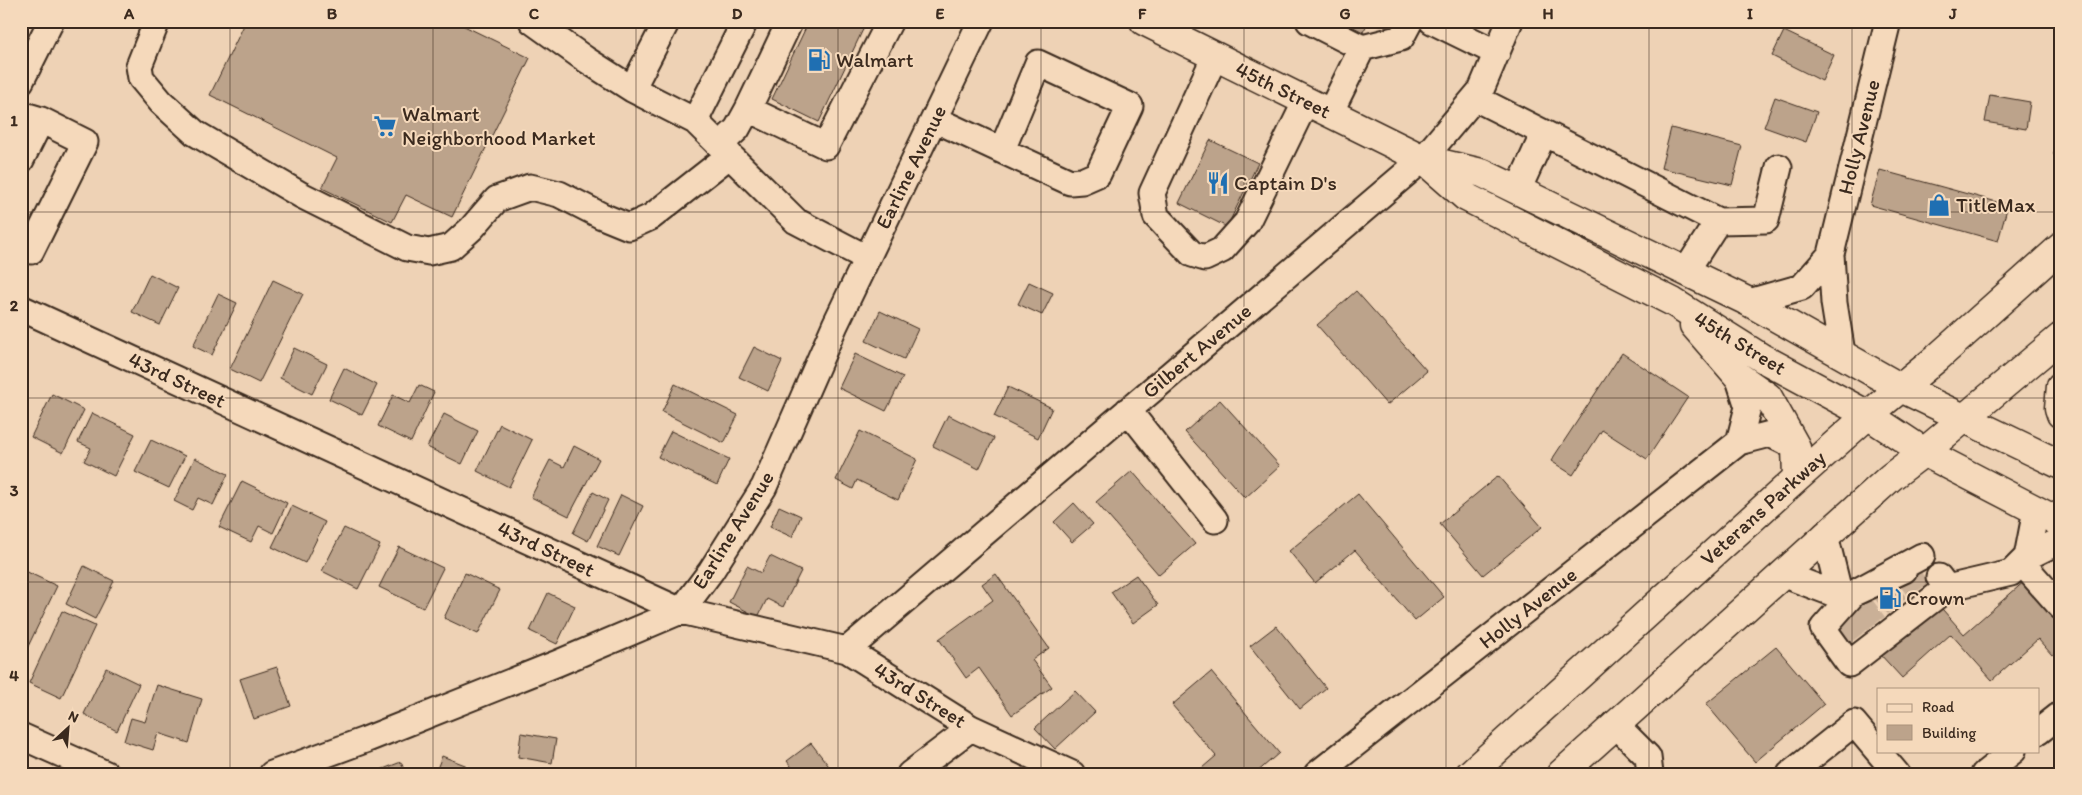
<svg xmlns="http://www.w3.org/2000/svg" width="2082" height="795" font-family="Itim,sans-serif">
  <rect width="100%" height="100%" fill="#eed2b5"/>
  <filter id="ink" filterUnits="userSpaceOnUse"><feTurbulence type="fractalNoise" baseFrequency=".02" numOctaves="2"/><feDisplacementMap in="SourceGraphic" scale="10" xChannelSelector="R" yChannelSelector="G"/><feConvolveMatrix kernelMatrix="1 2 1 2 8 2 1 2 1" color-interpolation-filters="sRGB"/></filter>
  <g filter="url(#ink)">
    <path fill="#bca38b" stroke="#3b2a1e" d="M246,21H454L530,58L452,217L406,195L392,222L322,188L337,158L210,95Z
      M809,21H867L819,122L772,99Z
      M1342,21H1369L1363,32Z
      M1784,31L1834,55L1822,81L1772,56Z
      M1990,95L2030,102L2026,129L1985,122Z
      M1775,97L1817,112L1806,142L1764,127Z
      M1671,128L1742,146L1732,185L1661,168Z
      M2061,139V157L2053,154Z
      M1210,140L1258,163L1227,227L1179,203Z
      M1880,170L2008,205L1998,241L1870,205Z
      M150,274L178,288L160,325L132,312Z
      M273,280L303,294L259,383L230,369Z
      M1029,282L1053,293L1042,315L1018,304Z
      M1356,291L1427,371L1387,405L1317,325Z
      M218,294L237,303L212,355L193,346Z
      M880,311L918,329L904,359L866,341Z
      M754,347L782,361L768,391L739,377Z
      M294,348L327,364L312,394L280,378Z
      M1622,353L1688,397L1647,459L1602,430L1573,475L1551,461Z
      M855,354L903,377L886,411L839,388Z
      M344,368L377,385L362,415L329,399Z
      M675,384L738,415L724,443L662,412Z
      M419,385L434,392L411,442L378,426L393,395L410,403Z
      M1008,387L1052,408L1038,438L994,416Z
      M52,394L84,410L63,453L31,437Z
      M1220,400L1280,466L1245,498L1185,432Z
      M92,413L135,434L114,476L84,461L91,448L78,442Z
      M444,414L478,431L462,464L427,447Z
      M948,415L994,438L979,469L933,446Z
      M500,424L532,440L509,487L477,471Z
      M671,431L729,459L717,485L658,457Z
      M860,431L917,459L898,500L857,480L853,489L836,480Z
      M151,440L185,456L169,488L135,472Z
      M574,446L599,459L569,516L531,497L550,460L564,467Z
      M195,458L228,474L213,505L198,498L192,510L174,501Z
      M1132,471L1195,544L1159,575L1096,502Z
      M1498,476L1542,527L1483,575L1440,524Z
      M242,481L287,503L273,533L259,526L251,542L219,527Z
      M593,492L608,500L588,541L573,533Z
      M1358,494L1444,597L1415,621L1355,550L1315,583L1289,551Z
      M621,495L643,506L619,556L597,546Z
      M1074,503L1093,524L1072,542L1054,522Z
      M292,506L325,522L305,563L272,547Z
      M779,506L801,516L792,537L770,527Z
      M344,528L380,545L358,589L322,571Z
      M399,547L443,568L423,608L379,587Z
      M770,556L801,571L783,607L767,599L758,617L729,602L747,566L761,573Z
      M84,566L114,581L95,619L66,604Z
      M21,569L57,586L21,661Z
      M465,573L500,590L478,634L444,618Z
      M996,574L1049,648L1032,660L1052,687L1012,715L979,668L966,678L939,639L993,600L982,584Z
      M1136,575L1158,605L1133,623L1111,592Z
      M2026,580L2061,620V648L2052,655L2038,639L1992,680L1951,634L1902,678L1879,653L1936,602L1964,634Z
      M548,593L575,606L557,644L530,631Z
      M62,611L95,626L61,698L29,683Z
      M1276,626L1326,688L1300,709L1250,646Z
      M1776,647L1824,704L1755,762L1706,704Z
      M277,667L291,706L254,719L240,679Z
      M106,668L139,684L117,731L84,714Z
      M1211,672L1279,753L1255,774H1195L1216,756L1172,705Z
      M157,685L202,699L189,743L158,733L153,750L124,741L131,718L145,722Z
      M1075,691L1095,712L1055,749L1035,728Z
      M521,733L556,739L552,763L518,757Z
      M811,743L835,774H797L787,761Z
      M442,756L465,765L462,774H435Z
      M401,762L406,774H370Z"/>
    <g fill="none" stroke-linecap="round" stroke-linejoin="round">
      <path stroke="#cab097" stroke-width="25" stroke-dasharray="25 12" stroke-linecap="butt" d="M1904,570L1920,592
        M1881,587L1899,608
        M1860,604L1876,626
        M1844,616L1861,638"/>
      <defs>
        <path id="minor" d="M157,21L139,66L141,78L161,102L195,133L301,195L407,248L429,252L451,247L472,228L497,199L530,187L559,194L602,216L629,227L651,217L730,155
          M532,21L585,59L632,89L695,121L796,221L867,258
          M1309,21L1362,48
          M1432,21L1497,53
          M1215,56L1152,193L1156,216L1192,254L1205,258L1222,250L1247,222L1306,101
          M21,81L51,21
          M632,89L667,21
          M1475,98L1718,221L1686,271
          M748,109L790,21
          M1330,113L1362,48L1401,38L1410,21
          M21,114L41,120L85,142L31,251L21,247
          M934,119L1070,182L1082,181L1098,174L1130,106L1038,63L1002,150
          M695,121L745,21
          M720,145L737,129L748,109L826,146L890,21
          M21,160L41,120
          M1518,190L1544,133
          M1718,221L1766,220L1779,167
          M1749,302L1802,287L1831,254
          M21,308L681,611L847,650L971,728L1072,774
          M1842,353L1834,303L1831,254L1888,21
          M1738,376L1748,407L1739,442
          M1128,410L1215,520
          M1825,535L1840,596L1854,593L1922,556
          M2027,557L2061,540
          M2022,563L2061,607
          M1904,570L1854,593L1823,628L1849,664L1947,588L1939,577
          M1782,574L1840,596
          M1947,588L2011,573L2027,557L2036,510
          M847,650L1423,159L1481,90L1510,21
          M1615,724L1648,757L1650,774
          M2038,732L2061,714
          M21,736L106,774
          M272,774L365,740L558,663L681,611L711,571L764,487L835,325L981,21
          M910,774L971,728
          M1317,774L1739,442L1770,434L1796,447
          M1790,774L1854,723L1897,774
          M1984,774L2013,751"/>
        <path id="major" d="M1144,21L1423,159L1482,173L1749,302L1901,388L2061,465
          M1425,161L1466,197L1673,302L1762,358L1868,415L1924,452L2061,523
          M1694,325L1738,376L1768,397L1796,447L1797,478
          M2061,386L2059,408L2061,414
          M1470,774L1797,478L1868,415L1937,358L2061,247
          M1561,774L1891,477L1924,452L2061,337"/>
      </defs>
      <use href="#minor" stroke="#3b2a1e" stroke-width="29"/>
      <use href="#major" stroke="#3b2a1e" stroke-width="31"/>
      <use href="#minor" stroke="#f5d9bb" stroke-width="25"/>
      <use href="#major" stroke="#f5d9bb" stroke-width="28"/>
    </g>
  </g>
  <path fill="none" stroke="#3b2a1e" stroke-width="1" stroke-opacity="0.55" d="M230,21V774M433,21V774M636,21V774M838,21V774M1041,21V774M1244,21V774M1446,21V774M1649,21V774M1852,21V774M21,212H2061M21,398H2061M21,582H2061"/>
  <defs>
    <symbol id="fuel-bare" viewBox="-9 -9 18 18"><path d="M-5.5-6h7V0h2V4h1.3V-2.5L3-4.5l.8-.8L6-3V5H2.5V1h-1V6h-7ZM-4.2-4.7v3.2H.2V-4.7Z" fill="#1f6fb2" stroke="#f5d9bb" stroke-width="2.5" paint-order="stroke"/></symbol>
    <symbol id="supermarket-bare" viewBox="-9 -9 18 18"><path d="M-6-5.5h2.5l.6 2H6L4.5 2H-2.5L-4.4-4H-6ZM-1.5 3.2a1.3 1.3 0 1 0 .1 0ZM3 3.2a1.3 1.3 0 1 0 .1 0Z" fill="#1f6fb2" stroke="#f5d9bb" stroke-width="2.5" paint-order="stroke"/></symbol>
    <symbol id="restaurant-bare" viewBox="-9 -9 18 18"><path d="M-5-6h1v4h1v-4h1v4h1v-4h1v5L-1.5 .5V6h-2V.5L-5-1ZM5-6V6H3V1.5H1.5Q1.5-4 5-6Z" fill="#1f6fb2" stroke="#f5d9bb" stroke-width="2.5" paint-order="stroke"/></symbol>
    <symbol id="shop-bare" viewBox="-9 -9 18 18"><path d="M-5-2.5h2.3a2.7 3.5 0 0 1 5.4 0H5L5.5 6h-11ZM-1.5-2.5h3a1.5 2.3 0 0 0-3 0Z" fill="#1f6fb2" stroke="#f5d9bb" stroke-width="2.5" paint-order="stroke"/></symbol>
  </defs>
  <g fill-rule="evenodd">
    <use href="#fuel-bare" x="803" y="44" width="32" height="32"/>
    <use href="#supermarket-bare" x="369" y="110" width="32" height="32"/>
    <use href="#restaurant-bare" x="1202" y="167" width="32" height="32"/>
    <use href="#shop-bare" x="1923" y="189" width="32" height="32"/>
    <use href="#fuel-bare" x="1874" y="582" width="32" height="32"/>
  </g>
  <g text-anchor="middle" stroke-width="4" stroke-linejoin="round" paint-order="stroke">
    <g font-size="21" fill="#3b2a1e" stroke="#f5d9bb" text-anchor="start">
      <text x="836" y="67">Walmart</text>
      <text x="402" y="121">Walmart<tspan x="402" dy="24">Neighborhood Market</tspan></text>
      <text x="1234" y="190">Captain D's</text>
      <text x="1956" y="212">TitleMax</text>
      <text x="1906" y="605">Crown</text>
    </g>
    <g font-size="21" fill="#3b2a1e" stroke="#f5d9bb">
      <text transform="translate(1283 90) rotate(26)" y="7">45th Street</text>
      <text transform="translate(1859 137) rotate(-76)" y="7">Holly Avenue</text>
      <text transform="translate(911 167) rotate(-64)" y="7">Earline Avenue</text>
      <text transform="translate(1740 343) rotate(31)" y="7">45th Street</text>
      <text transform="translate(1197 351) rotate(-40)" y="7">Gilbert Avenue</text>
      <text transform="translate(177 380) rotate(25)" y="7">43rd Street</text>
      <text transform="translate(1763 508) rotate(-42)" y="7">Veterans Parkway</text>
      <text transform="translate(733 530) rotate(-58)" y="7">Earline Avenue</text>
      <text transform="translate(546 549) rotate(25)" y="7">43rd Street</text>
      <text transform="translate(1528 608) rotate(-38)" y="7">Holly Avenue</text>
      <text transform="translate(920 695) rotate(32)" y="7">43rd Street</text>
    </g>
  </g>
  <rect width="2082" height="795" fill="none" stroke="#f5d9bb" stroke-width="55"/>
  <rect x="1877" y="688" width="162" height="65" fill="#f5d9bb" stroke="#ab937c"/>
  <rect x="1887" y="704" width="25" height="8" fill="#f5d9bb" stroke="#ab937c"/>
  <text x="1922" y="712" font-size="15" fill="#3b2a1e">Road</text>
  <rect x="1887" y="725" width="25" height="15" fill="#bca38b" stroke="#ab937c"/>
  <text x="1922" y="738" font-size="15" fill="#3b2a1e">Building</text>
  <g transform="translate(68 728) rotate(26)" stroke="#f5d9bb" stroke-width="4" paint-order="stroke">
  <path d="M0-4L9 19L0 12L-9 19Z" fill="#3b2a1e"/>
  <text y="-8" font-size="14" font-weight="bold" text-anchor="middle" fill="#3b2a1e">N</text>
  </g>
  <rect x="28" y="28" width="2026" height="740" fill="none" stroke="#3b2a1e" stroke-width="2"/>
  <g font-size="16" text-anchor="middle" font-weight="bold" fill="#3b2a1e">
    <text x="129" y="19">A</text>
    <text x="332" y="19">B</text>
    <text x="534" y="19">C</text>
    <text x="737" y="19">D</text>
    <text x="940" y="19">E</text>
    <text x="1142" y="19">F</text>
    <text x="1345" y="19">G</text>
    <text x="1548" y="19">H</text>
    <text x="1750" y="19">I</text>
    <text x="1953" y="19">J</text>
    <text x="14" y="126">1</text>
    <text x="14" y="311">2</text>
    <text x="14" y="496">3</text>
    <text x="14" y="681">4</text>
  </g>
</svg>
